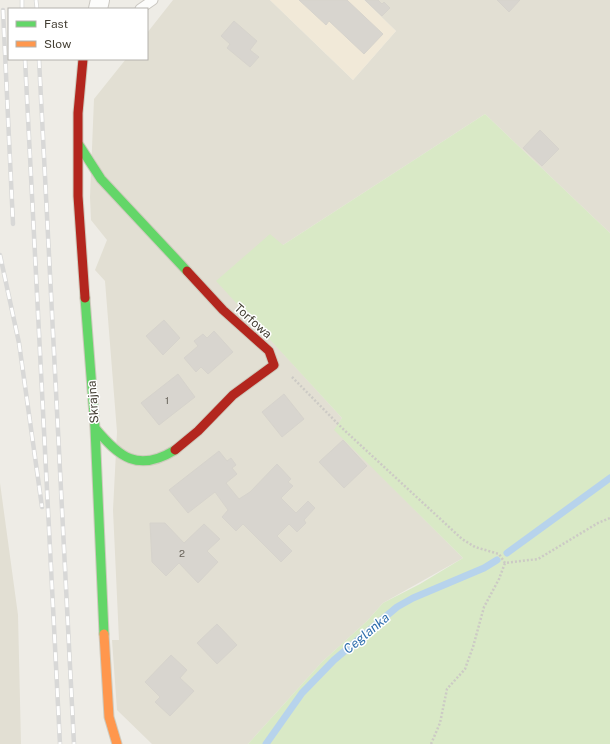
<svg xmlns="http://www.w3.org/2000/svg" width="610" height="744" font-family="'Public Sans',sans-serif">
  <rect width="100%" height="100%" fill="#eeece6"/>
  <path fill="#e2dfd3" d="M173,0H270L353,80L396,31L364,0H610V233L485,114L283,245L217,281L342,418L335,430L463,558L383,603L367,621L322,662L248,744H152L117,710L112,640H119L113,510L117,432L105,281L95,270L107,240L91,220L90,197L94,99L126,59H147V33Z
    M0,483L18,615L21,744H0Z"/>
  <path fill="#f1e9d8" d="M270,0H364L396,31L353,80Z"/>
  <path fill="#d9e9c6" d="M485,114L610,233V744H248L322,662L367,621L383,603L420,584L463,558L334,430L342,418L216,281L270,234L283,245Z"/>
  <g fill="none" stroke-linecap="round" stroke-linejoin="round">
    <path stroke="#b7d3ec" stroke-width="7" d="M507,553L610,478
      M266,744L302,693L334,660L397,607L413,598L484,568L497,560"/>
  </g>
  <path fill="#d8d5cf" stroke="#d6d3cc" d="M299,0H347L383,34L364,54L329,21L326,25Z
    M365,0H378L382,4L384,2L390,8L382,16Z
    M497,0H520L509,12Z
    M234,21L257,41L250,50L259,57L250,67L227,48L230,44L221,36Z
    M540,130L559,149L542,166L523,148Z
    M164,320L180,338L163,355L146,336Z
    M214,331L233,352L208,374L201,367L196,372L184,358L198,346L194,341L203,334L207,338Z
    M178,374L195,397L159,425L141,403Z
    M284,394L304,419L282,437L262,412Z
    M343,440L367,466L344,488L319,462Z
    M219,451L227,461L231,458L236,465L232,468L237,474L226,483L239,499L250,492L277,464L291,479L288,482L293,486L281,498L296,513L308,501L315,508L304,520L306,523L297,532L289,524L277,536L292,551L281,562L243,524L236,531L222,517L228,510L215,492L188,513L169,490Z
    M150,523H165L184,543L204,524L220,539L207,551L218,562L198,583L179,563L166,576L152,562Z
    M217,624L237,645L217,664L197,643Z
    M171,655L187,670L180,678L194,691L170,716L155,702L160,697L145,682Z"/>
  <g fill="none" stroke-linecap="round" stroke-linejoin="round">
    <defs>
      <path id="lane" d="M140,9L153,0"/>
      <path id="street" d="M98,9L100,0"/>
      <path id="fast" d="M79,145L101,179L187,271
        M85,298L95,428L104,634
        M95,428C119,457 138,473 175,450"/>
      <path id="slow" d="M104,634L109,717L117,744"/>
      <path id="jam" d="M83,59L78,113V196L85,298
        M175,450L198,431L233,395L274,365L269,351L223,310L187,271"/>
    </defs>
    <use href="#lane" stroke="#cbc8c2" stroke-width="11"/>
    <use href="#street" stroke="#cbc8c2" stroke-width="20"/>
    <use href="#fast" stroke="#cecabd" stroke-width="11"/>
    <use href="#slow" stroke="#cecabd" stroke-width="11"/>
    <use href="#jam" stroke="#cecabd" stroke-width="11"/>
    <path stroke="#cccac5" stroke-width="2.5" stroke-dasharray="2 2" stroke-linecap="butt" d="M292,377L342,428L462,539L475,547L499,554L505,563L538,559L598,523L610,518
      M431,744L440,723L447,689L465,669L473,647L484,607L499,579L505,563"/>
    <use href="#lane" stroke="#fcfcfb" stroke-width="9"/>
    <use href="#street" stroke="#fcfcfb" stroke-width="18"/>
    <use href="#fast" stroke="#63d668" stroke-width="9"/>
    <use href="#slow" stroke="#ff974d" stroke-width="9"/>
    <use href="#jam" stroke="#b3261e" stroke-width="9"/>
    <defs>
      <path id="rail" d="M22,0V9
        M36,0L37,9
        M3,10L13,224
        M25,59L60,744
        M39,59L74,744
        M0,255L19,343L42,507"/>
    </defs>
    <use href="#rail" stroke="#d8d8d7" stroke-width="4.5"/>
    <use href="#rail" stroke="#fff" stroke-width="3" stroke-dasharray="9" stroke-linecap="butt"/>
  </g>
  <g text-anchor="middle" stroke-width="3" stroke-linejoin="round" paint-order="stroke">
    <g font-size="10" fill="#69645b">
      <text x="167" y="404">1</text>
      <text x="182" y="557">2</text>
    </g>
    <g font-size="12" fill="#433e33" stroke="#fff">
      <text transform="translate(253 321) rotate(42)" y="4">Torfowa</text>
      <text transform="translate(93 402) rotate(-94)" y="4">Skrajna</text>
    </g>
    <g font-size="13" font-style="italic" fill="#2e6ead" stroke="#fff">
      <text transform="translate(366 633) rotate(-40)" y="5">Ceglanka</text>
    </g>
  </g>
  <rect x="8" y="8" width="140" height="52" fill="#ffffff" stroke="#b4b2ad"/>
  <rect x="16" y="21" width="20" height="6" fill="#63d668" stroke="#b4b2ad"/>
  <text x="44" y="28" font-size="12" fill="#433e33">Fast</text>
  <rect x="16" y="41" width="20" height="6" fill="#ff974d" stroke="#b4b2ad"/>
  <text x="44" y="48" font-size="12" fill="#433e33">Slow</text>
</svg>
